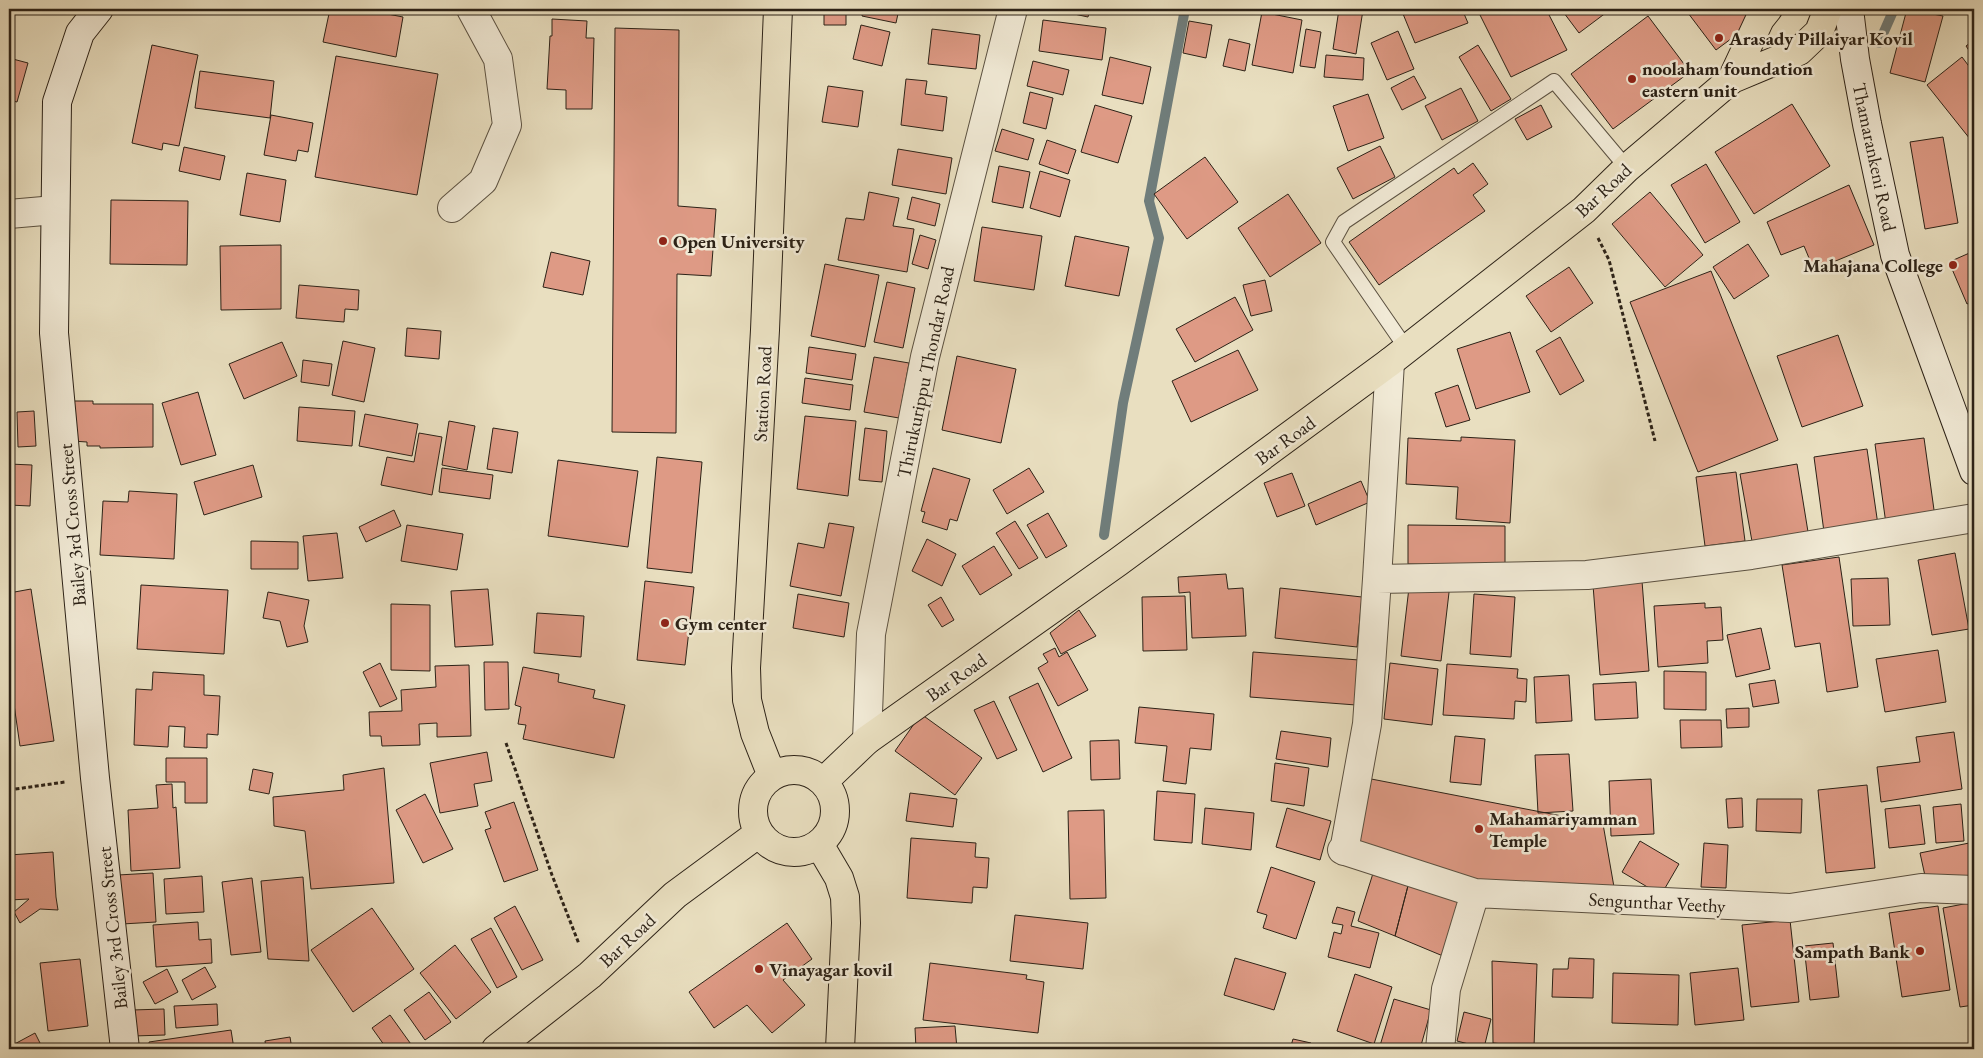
<svg xmlns="http://www.w3.org/2000/svg" width="1983" height="1058" font-family="'EB Garamond',serif">
  <rect width="100%" height="100%" fill="#e9dfc0"/>
  <filter id="stains"><feTurbulence type="fractalNoise" baseFrequency=".004" numOctaves="4"/><feColorMatrix values="0 0 0 0 .2 0 0 0 0 .09 0 0 0 0 .02 0 0 0 .5 -.17"/></filter>
  <radialGradient id="worn" r=".72"><stop offset=".6" stop-color="#630" stop-opacity="0"/><stop offset="1" stop-color="#630" stop-opacity=".3"/></radialGradient>
  <g fill="none" stroke-linecap="round" stroke-linejoin="round">
    <path stroke="#707d7b" stroke-width="10" d="M1879,43L1894,9
      M1104,535L1123,403L1159,238L1149,201L1185,9"/>
  </g>
  <path fill="#de9a85" stroke="#2c2217" d="M330,9H362L403,17L396,57L323,42Z
    M824,9H846V25H824Z
    M863,9H899L896,23L862,16Z
    M1051,9H1090L1088,17Z
    M1339,9L1363,10L1356,54L1333,49Z
    M1401,9H1462L1468,23L1415,43Z
    M1477,9H1546L1567,50L1511,77Z
    M1561,9H1605L1607,12L1579,33Z
    M1685,9H1752L1747,27L1716,50Z
    M1907,9L1943,16L1925,82L1890,73Z
    M1262,12L1302,20L1293,73L1252,65Z
    M1648,16L1690,72L1613,129L1571,74Z
    M552,19L587,21L586,38H594L592,109H566V90L547,89L550,36H552Z
    M1043,20L1106,28L1102,60L1039,51Z
    M1189,21L1212,25L1206,58L1183,53Z
    M861,25L890,32L882,66L853,59Z
    M615,28L679,30L678,206L716,209L711,276L677,274L676,433L612,432Z
    M932,29L980,35L976,69L928,64Z
    M1306,29L1321,32L1315,68L1300,66Z
    M1398,31L1414,69L1387,80L1371,43Z
    M1229,39L1250,44L1245,71L1223,66Z
    M1974,40V58L1966,46Z
    M152,45L198,55L179,146L163,143L162,150L132,143Z
    M1478,45L1511,99L1491,111L1459,57Z
    M1326,55L1364,58L1363,80L1324,77Z
    M336,56L438,74L417,195L315,177Z
    M1110,57L1151,67L1143,104L1102,95Z
    M1962,57L1974,73V144L1927,85Z
    M9,58L28,63L17,102L9,100Z
    M1033,61L1069,70L1063,95L1027,86Z
    M200,71L274,81L270,118L195,108Z
    M1414,76L1426,98L1402,110L1391,88Z
    M906,79L927,81L925,94L947,97L943,131L901,125Z
    M828,86L863,91L858,127L822,122Z
    M1461,88L1478,121L1442,140L1425,106Z
    M1030,92L1053,98L1046,129L1023,123Z
    M1368,94L1384,138L1348,151L1333,106Z
    M1792,104L1830,166L1754,214L1715,152Z
    M1095,105L1132,116L1118,163L1081,152Z
    M1541,105L1552,127L1527,140L1515,119Z
    M271,115L313,123L308,152L298,150L296,161L264,155Z
    M1002,129L1034,139L1028,160L995,151Z
    M1943,137L1958,223L1925,229L1910,142Z
    M1047,140L1076,150L1068,174L1039,164Z
    M1380,146L1395,177L1353,199L1337,168Z
    M184,147L225,156L220,180L179,171Z
    M898,149L952,158L946,194L892,185Z
    M1205,157L1238,202L1187,239L1154,194Z
    M1473,163L1488,184L1473,195L1485,211L1379,285L1349,242L1454,168L1458,174Z
    M1706,164L1740,222L1705,243L1671,185Z
    M999,166L1030,172L1023,208L992,202Z
    M1040,171L1070,180L1060,217L1030,208Z
    M247,173L286,180L280,222L240,215Z
    M1849,185L1874,245L1814,270L1804,246L1781,255L1767,222Z
    M869,192L899,198L893,226L914,229L907,272L838,260L846,218L864,220Z
    M1650,192L1703,255L1665,287L1612,224Z
    M1288,194L1321,243L1270,277L1238,228Z
    M912,197L940,204L935,226L907,219Z
    M111,200L188,201L187,265L110,264Z
    M982,227L1042,236L1034,290L974,281Z
    M920,235L936,240L928,269L912,264Z
    M1075,236L1129,247L1119,296L1065,286Z
    M1748,244L1769,276L1734,299L1713,267Z
    M281,245V309L221,310L220,246Z
    M1974,251V301L1967,304L1949,262Z
    M551,252L590,261L583,295L543,287Z
    M825,264L879,275L865,347L811,336Z
    M1569,267L1593,303L1551,332L1526,296Z
    M1711,271L1778,440L1698,472L1630,302Z
    M1265,280L1272,311L1251,316L1243,285Z
    M887,282L915,288L903,348L874,342Z
    M299,285L359,290L358,310L345,309L344,322L296,318Z
    M1235,297L1253,330L1195,362L1176,329Z
    M407,328L441,331L439,359L405,356Z
    M1510,332L1530,392L1476,409L1457,349Z
    M1838,335L1863,406L1802,427L1777,356Z
    M1560,337L1584,381L1560,395L1536,351Z
    M343,341L375,348L364,402L332,395Z
    M282,342L297,376L244,399L229,364Z
    M809,347L856,354L852,380L806,373Z
    M1238,350L1258,390L1191,422L1172,381Z
    M957,356L1016,369L1001,443L942,430Z
    M874,357L909,363L899,418L864,412Z
    M303,360L332,364L329,386L301,382Z
    M805,378L853,385L850,410L802,403Z
    M9,382H13L12,441H9Z
    M1458,385L1470,420L1446,427L1435,393Z
    M198,392L216,455L181,465L162,403Z
    M72,401H93V404H153V447L100,448V446H87V442L72,441Z
    M299,407L355,411L352,446L297,441Z
    M34,411L36,446L18,447L17,412Z
    M365,414L418,424L412,456L359,446Z
    M805,416L856,421L848,496L797,489Z
    M449,421L475,426L467,470L442,465Z
    M493,428L518,432L512,473L487,469Z
    M865,428L887,431L882,482L859,480Z
    M419,433L442,437L432,495L381,485L387,457L414,462Z
    M1461,437L1515,440L1510,523L1456,519L1458,487L1406,484L1408,438L1461,441Z
    M1924,438L1935,517L1886,524L1875,444Z
    M1867,449L1878,525L1824,532L1814,457Z
    M657,457L702,462L692,573L647,568Z
    M558,460L638,471L628,547L548,536Z
    M9,464L32,465L30,506L9,505Z
    M1797,464L1809,538L1753,547L1740,474Z
    M253,465L262,497L204,515L194,482Z
    M442,468L493,475L490,499L439,492Z
    M933,468L970,479L957,521L950,519L947,530L922,522L925,512L921,511Z
    M1029,468L1044,492L1007,514L993,490Z
    M1736,472L1745,541L1705,546L1696,477Z
    M1292,473L1305,506L1277,517L1264,483Z
    M1361,481L1370,502L1316,525L1308,504Z
    M129,491L177,494L174,559L100,555L103,501L128,502Z
    M394,510L401,526L366,542L359,527Z
    M1048,513L1067,546L1046,558L1027,525Z
    M1015,521L1038,558L1019,569L996,533Z
    M829,523L854,527L841,596L790,586L798,543L824,548Z
    M407,525L463,534L457,570L401,561Z
    M1408,525L1505,526V566L1408,564Z
    M337,533L343,578L308,581L303,536Z
    M927,539L956,554L942,586L912,571Z
    M251,541L298,542V569H251Z
    M994,546L1012,575L980,595L962,566Z
    M1955,553L1969,629L1932,635L1918,560Z
    M1839,557L1858,687L1827,692L1820,643L1795,647L1782,565Z
    M1226,574L1228,589L1243,588L1246,636L1192,638L1190,592L1179,593L1178,577Z
    M1888,578L1890,625L1853,626L1851,579Z
    M1410,579L1450,584L1441,661L1401,656Z
    M645,581L694,587L685,665L637,660Z
    M1642,581L1649,671L1600,675L1593,585Z
    M141,585L228,590L224,654L137,649Z
    M1280,588L1362,597L1357,647L1275,638Z
    M31,589L54,741L20,746L9,670V593Z
    M488,589L493,645L455,647L451,591Z
    M268,592L309,600L304,626L308,642L287,647L280,621L263,618Z
    M798,594L849,603L844,637L793,628Z
    M1474,594L1515,597L1511,657L1470,654Z
    M1185,596L1187,650L1143,651L1142,597Z
    M941,597L954,620L942,627L928,605Z
    M1705,603V608L1721,607L1723,640L1707,641L1708,663L1658,667L1654,606Z
    M391,604L430,605V671L391,670Z
    M1079,610L1096,636L1061,654L1050,633Z
    M537,613L584,616L581,657L534,653Z
    M1761,628L1770,669L1736,677L1727,635Z
    M1055,648L1059,657L1067,652L1088,690L1058,706L1038,668L1048,662L1043,654Z
    M1938,650L1946,702L1885,712L1876,659Z
    M1253,652L1359,660L1356,705L1250,697Z
    M484,662H508L509,709L485,710Z
    M380,663L397,699L380,707L363,672Z
    M1390,663L1438,669L1432,725L1384,719Z
    M1447,664L1518,669L1517,678L1527,679L1526,702L1515,701L1514,719L1443,715Z
    M469,665L471,736L437,737V723L419,724L420,745L382,746L381,736H370L369,712L402,711L401,690L436,687L435,666Z
    M523,667L559,674L558,682L595,690L593,698L625,705L614,758L523,739L526,725L518,724L521,707L515,705Z
    M1664,671L1706,672V710L1664,709Z
    M153,672L204,675V695L220,696L218,735L207,734V748L184,747L185,727L169,726L168,747L134,745L136,689L152,690Z
    M1569,675L1572,721L1536,723L1534,677Z
    M1775,680L1779,703L1753,707L1749,684Z
    M1636,682L1638,718L1595,720L1593,684Z
    M1038,683L1072,758L1043,772L1009,697Z
    M994,701L1017,750L997,759L974,710Z
    M1139,707L1214,714L1211,750L1190,748L1186,784L1163,781L1167,746L1135,743Z
    M1749,708V727L1727,728L1726,709Z
    M921,714L982,758L955,795L895,751Z
    M1680,720H1721L1722,747L1681,748Z
    M1281,731L1331,738L1328,767L1276,759Z
    M1954,732L1962,789L1881,802L1877,767L1920,762L1916,737Z
    M1455,736L1485,739L1481,785L1450,782Z
    M1119,740L1120,779L1091,780L1090,741Z
    M487,752L492,781L474,784L478,806L440,813L430,763Z
    M1569,754L1573,811L1538,813L1535,755Z
    M166,758H207V803H185V782H166Z
    M1275,763L1309,768L1304,806L1271,801Z
    M384,768L394,883L311,889L305,831L274,826L273,797L344,790L343,775Z
    M253,769L273,773L269,794L249,790Z
    M1361,777L1603,824L1614,887L1479,884L1345,851Z
    M1651,779L1654,834L1611,836L1609,781Z
    M172,784L173,808L176,807L180,868L131,871L128,810L158,808L156,785Z
    M1867,785L1875,868L1826,873L1818,790Z
    M1157,791L1195,794L1192,843L1154,840Z
    M910,793L957,799L953,827L906,821Z
    M425,794L453,849L423,863L396,810Z
    M1742,798L1743,827L1728,828L1726,799Z
    M1757,799H1802L1801,833L1756,831Z
    M514,802L538,870L504,882L485,830L491,828L485,812Z
    M1961,804L1964,841L1936,843L1933,807Z
    M1920,805L1925,844L1889,848L1885,809Z
    M1205,808L1254,813L1251,850L1202,844Z
    M1287,808L1331,821L1320,860L1276,847Z
    M1104,810L1106,898L1070,899L1068,811Z
    M911,838L976,843L975,857L989,858L987,888L973,887L972,903L907,898Z
    M1640,841L1679,864L1661,895L1622,872Z
    M1974,842V876L1927,885L1920,853Z
    M1704,843L1728,845L1726,888L1701,887Z
    M53,852L56,897L58,910L40,909L20,923L14,912L29,899L9,900V855Z
    M1271,867L1315,882L1296,939L1263,928L1267,915L1257,912Z
    M1375,867L1410,878L1395,936L1358,921Z
    M153,873L156,922L122,924L118,875Z
    M202,876L204,912L166,914L164,879Z
    M303,877L309,961L268,959L261,881Z
    M252,878L261,952L231,955L222,882Z
    M1410,878L1473,899L1455,961L1395,936Z
    M1974,902V1005L1960,1007L1943,908Z
    M515,906L543,960L522,970L494,918Z
    M1938,906L1950,990L1902,997L1889,913Z
    M1337,907L1355,912L1351,926L1379,933L1370,968L1328,957L1334,932L1341,934L1343,925L1332,923Z
    M372,908L414,969L353,1012L311,950Z
    M1015,915L1088,923L1083,969L1010,961Z
    M1790,920L1799,1002L1751,1007L1742,925Z
    M198,922L199,940L211,939L212,963L156,967L153,925Z
    M787,923L812,959L783,980L805,1005L772,1033L747,1005L714,1028L689,992Z
    M491,928L517,977L497,988L471,939Z
    M1833,943L1839,997L1810,1000L1804,946Z
    M455,945L491,992L456,1019L420,973Z
    M1235,958L1286,973L1274,1010L1224,995Z
    M1569,958L1594,959L1593,998L1552,997L1553,969H1568Z
    M80,959L88,1026L48,1031L40,963Z
    M1492,961L1537,964L1534,1047L1493,1043Z
    M930,963L1027,975L1026,979L1044,982L1038,1033L923,1020Z
    M205,967L216,987L192,1000L182,980Z
    M1738,968L1744,1020L1695,1025L1690,973Z
    M167,969L178,992L155,1004L143,982Z
    M1613,973L1679,975L1678,1025L1612,1023Z
    M1355,974L1392,987L1374,1044L1337,1031Z
    M429,992L451,1022L425,1040L404,1010Z
    M1394,999L1431,1010L1420,1049H1379Z
    M217,1004L218,1025L176,1028L174,1006Z
    M164,1009L165,1035L133,1036L132,1010Z
    M1464,1012L1491,1019L1484,1048L1457,1041Z
    M390,1015L413,1047L410,1049H387L372,1028Z
    M955,1026L957,1049H916L915,1028Z
    M231,1030L234,1049H150L149,1042Z
    M35,1033L43,1049H9V1047Z
    M290,1037L292,1049H266L265,1041Z
    M1293,1039L1311,1043L1310,1049H1290Z"/>
  <g fill="none" stroke-linecap="round" stroke-linejoin="round">
    <defs>
      <path id="lane" d="M1406,348L1333,242L1344,222L1554,81L1627,168"/>
      <path id="street" d="M452,208L483,181L507,125L498,59L471,9
        M9,214L55,210
        M1390,362L1377,579L1587,575L1751,555L1974,518
        M867,740L871,634L925,357L1013,9
        M1342,850L1475,893L1790,908L1921,888L1974,890
        M1344,851L1367,724L1377,579
        M1440,1049L1446,989L1475,893"/>
      <path id="secondary" d="M99,9L80,33L57,102L54,333L95,778L125,1049
        M1849,9L1855,59L1867,124L1895,255L1974,471"/>
      <path id="primary" d="M1732,79L1760,19L1768,9
        M753 811a41 41 0 1 1 82 0a41 41 0 1 1-82 0Z
        M772,776L755,733L747,700L746,668L765,330L778,9
        M823,782L867,740L1118,562L1390,362L1584,210L1627,168L1732,79L1799,51L1819,32L1828,9
        M819,844L839,878L845,897L846,923L840,1049
        M496,1049L590,975L675,895L759,833"/>
    </defs>
    <use href="#lane" stroke="#5b5141" stroke-width="16"/>
    <use href="#street" stroke="#5b5141" stroke-width="30"/>
    <use href="#secondary" stroke="#2c2217" stroke-width="30"/>
    <use href="#primary" stroke="#2c2217" stroke-width="30"/>
    <path stroke="#2c2217" stroke-width="3" stroke-dasharray="4 2.5" stroke-linecap="butt" d="M1598,238L1609,260L1655,441
      M506,743L552,875L579,944
      M9,790L65,782"/>
    <use href="#lane" stroke="#f1ead6" stroke-width="14"/>
    <use href="#street" stroke="#f1ead6" stroke-width="28"/>
    <use href="#secondary" stroke="#f1ead6" stroke-width="28"/>
    <use href="#primary" stroke="#e9dfc0" stroke-width="28"/>
  </g>
  <g fill="#8f2418" stroke="#f1ead6" stroke-width="2">
    <circle cx="1719" cy="38" r="5"/>
    <circle cx="1632" cy="79" r="5"/>
    <circle cx="663" cy="241" r="5"/>
    <circle cx="1953" cy="265" r="5"/>
    <circle cx="665" cy="623" r="5"/>
    <circle cx="1479" cy="829" r="5"/>
    <circle cx="1920" cy="951" r="5"/>
    <circle cx="759" cy="969" r="5"/>
  </g>
  <g text-anchor="middle" stroke-width="5" stroke-linejoin="round" paint-order="stroke">
    <g font-size="19" font-weight="bold" fill="#2c2217" stroke="#f1ead6" text-anchor="start">
      <text x="1729" y="45">Arasady Pillaiyar Kovil</text>
      <text x="1642" y="75">noolaham foundation<tspan x="1642" dy="22">eastern unit</tspan></text>
      <text x="673" y="248">Open University</text>
      <text x="1943" y="272" text-anchor="end">Mahajana College</text>
      <text x="675" y="630">Gym center</text>
      <text x="1489" y="825">Mahamariyamman<tspan x="1489" dy="22">Temple</tspan></text>
      <text x="1910" y="958" text-anchor="end">Sampath Bank</text>
      <text x="769" y="976">Vinayagar kovil</text>
    </g>
    <g font-size="19" fill="#2c2217" stroke="#f1ead6">
      <text transform="translate(1875 157) rotate(78)" y="7">Thamarankeni Road</text>
      <text transform="translate(1603 190) rotate(-43)" y="7">Bar Road</text>
      <text transform="translate(925 372) rotate(-78)" y="7">Thirukurippu Thondar Road</text>
      <text transform="translate(762 394) rotate(-87)" y="7">Station Road</text>
      <text transform="translate(1285 440) rotate(-36)" y="7">Bar Road</text>
      <text transform="translate(72 525) rotate(-95)" y="7">Bailey 3rd Cross Street</text>
      <text transform="translate(956 677) rotate(-35)" y="7">Bar Road</text>
      <text transform="translate(1657 902) rotate(3)" y="7">Sengunthar Veethy</text>
      <text transform="translate(112 928) rotate(-96)" y="7">Bailey 3rd Cross Street</text>
      <text transform="translate(627 940) rotate(-43)" y="7">Bar Road</text>
    </g>
  </g>
  <rect width="1983" height="1058" fill="none" stroke="#e9dfc0" stroke-width="30"/>
  <rect x="10" y="10" width="1963" height="1038" fill="none" stroke="#2c2217" stroke-width="2.5"/>
  <rect x="15" y="15" width="1953" height="1028" fill="none" stroke="#2c2217"/>
  <rect width="100%" height="100%" filter="url(#stains)"/>
  <rect width="100%" height="100%" fill="url(#worn)"/>
</svg>
